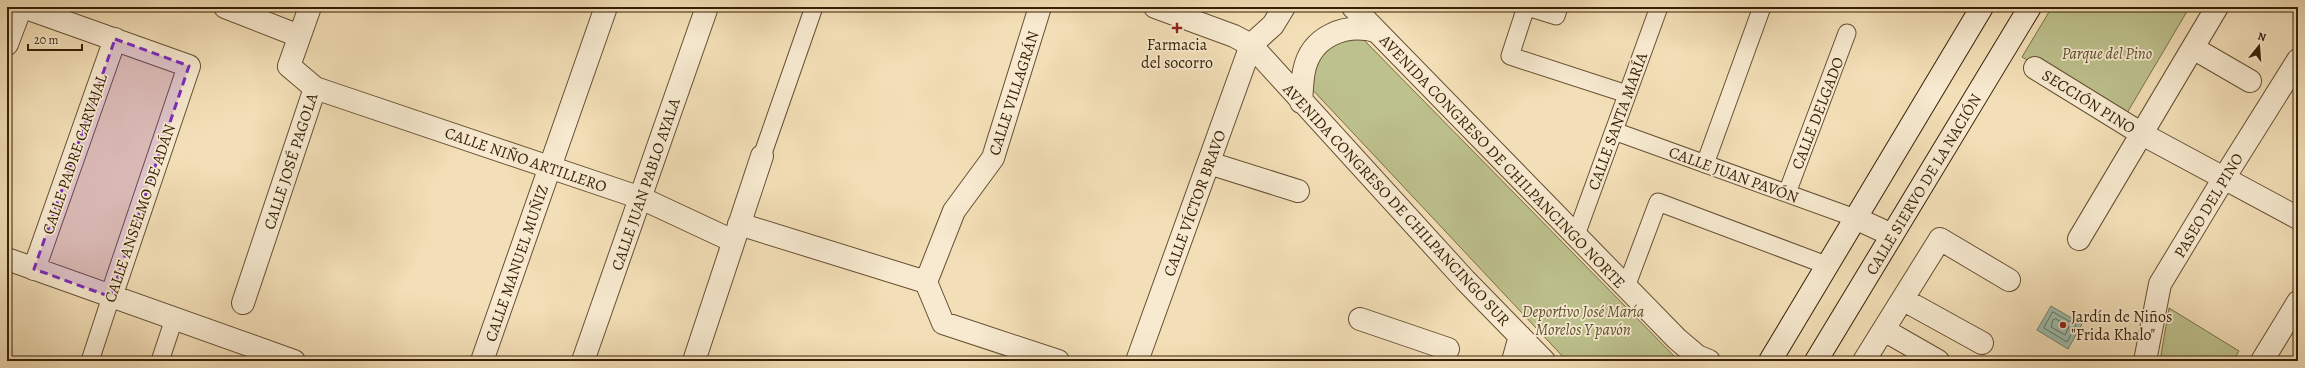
<svg xmlns="http://www.w3.org/2000/svg" width="2305" height="368" font-family="Alegreya,serif">
  <rect width="100%" height="100%" fill="#f3dfb7"/>
  <filter id="stains"><feTurbulence type="fractalNoise" baseFrequency=".005" numOctaves="4"/><feColorMatrix values="0 0 0 0 .2 0 0 0 0 .09 0 0 0 0 .02 0 0 0 .5 -.17"/></filter>
  <radialGradient id="worn" r=".72"><stop offset=".6" stop-color="#630" stop-opacity="0"/><stop offset="1" stop-color="#630" stop-opacity=".3"/></radialGradient>
  <path fill="#bdc18d" stroke="#7a7049" d="M2052,7H2187L2189,8L2124,118L2022,57Z
    M1362,38L1679,361H1567L1309,86L1323,44Z
    M2169,308L2239,351L2233,361H2160Z"/>
  <path fill="#9bbdad" stroke="#737e6a" d="M2051,306L2082,324L2068,349L2037,330Z"/>
  <g fill="none" stroke-linecap="round" stroke-linejoin="round">
    <path stroke="#696e59" stroke-width="1" d="M2053,312L2076,325L2067,342L2044,328Z
      M2056,319L2069,327L2065,335L2051,327L2053,320Z"/>
    <defs>
      <path id="pedestrian" d="M1526,7L1510,56L1627,94
        M1527,7L1556,16L1559,7
        M1614,131L1855,218
        M762,156L814,7
        M1705,164L1762,7
        M1787,193L1847,33
        M1576,235L1659,7
        M1626,287L1658,202L1826,265
        M90,361L111,297
        M160,361L174,319"/>
      <path id="minor" d="M23,7L189,66L111,297
        M225,7L299,36
        M310,7L289,66L315,88L641,198L733,241
        M1353,7L1677,339L1697,356L1709,361
        M7,44L21,7
        M2193,48L2250,81
        M2035,68L2142,134L2298,218
        M1301,102C1302,91 1302,80 1304,71C1311,36 1345,23 1376,31
        M1209,163L1298,191
        M739,224L926,282L943,323L1058,361
        M2079,239L2217,7
        M7,259L294,361
        M34,269L115,39
        M926,282L954,211L993,158L1040,7
        M1904,300L1982,343
        M243,303L315,88
        M1360,319L1448,349
        M1884,330L1938,361
        M482,361L606,7
        M583,361L707,7
        M694,361L762,156
        M1137,361L1251,45L1465,280L1544,361
        M1513,361L1520,336
        M1864,361L1940,239L2009,280
        M2145,361L2160,284L2224,178L2298,60
        M2262,361L2298,302"/>
      <path id="tertiary" d="M1155,7L1234,36L1251,45L1273,25L1284,7
        M1855,218L1892,235"/>
      <path id="secondary" d="M1770,361L1982,7
        M1816,361L2030,7"/>
    </defs>
    <use href="#pedestrian" stroke="#664f32" stroke-width="19"/>
    <use href="#minor" stroke="#664f32" stroke-width="24"/>
    <use href="#tertiary" stroke="#664f32" stroke-width="24"/>
    <use href="#secondary" stroke="#371f05" stroke-width="24"/>
    <use href="#pedestrian" stroke="#f7ead0" stroke-width="17"/>
    <use href="#minor" stroke="#f7ead0" stroke-width="22"/>
    <use href="#tertiary" stroke="#f7ead0" stroke-width="22"/>
    <use href="#secondary" stroke="#f7ead0" stroke-width="22"/>
  </g>
  <path fill="#7b2cbf" fill-opacity="0.2" stroke="#7b2cbf" stroke-width="3" stroke-dasharray="8 5" stroke-linejoin="round" d="M115,39L189,66L111,297L34,269Z"/>
  <g fill="#8f2418" stroke="#f7ead0" stroke-width="1.5">
    <path d="M1175 22h4v4h4v4h-4v4h-4v-4h-4v-4h4z"/>
    <circle cx="2063" cy="325" r="4"/>
  </g>
  <g text-anchor="middle" stroke-width="3.5" stroke-linejoin="round" paint-order="stroke">
    <g font-size="16" fill="#371f05" stroke="#f7ead0">
      <text x="1177" y="50">Farmacia<tspan x="1177" dy="18">del socorro</tspan></text>
      <text x="2071" y="322" text-anchor="start">Jardín de Niños<tspan x="2071" dy="18">"Frida Khalo"</tspan></text>
    </g>
    <g font-size="16" font-style="italic" fill="#5f502e" stroke="#f7ead0">
      <text x="2107" y="59">Parque del Pino</text>
      <text x="1583" y="317">Deportivo José María<tspan x="1583" dy="18">Morelos Y pavón</tspan></text>
    </g>
    <g font-size="16" fill="#371f05" stroke="#f7ead0">
      <text transform="translate(1013 93) rotate(-72)" y="6">CALLE VILLAGRÁN</text>
      <text transform="translate(2089 101) rotate(32)" y="6">SECCIÓN PINO</text>
      <text transform="translate(1817 113) rotate(-69)" y="6">CALLE DELGADO</text>
      <text transform="translate(1617 121) rotate(-70)" y="6">CALLE SANTA MARÍA</text>
      <text transform="translate(74 154) rotate(-71)" y="6">CALLE PADRE CARVAJAL</text>
      <text transform="translate(526 159) rotate(19)" y="6">CALLE NIÑO ARTILLERO</text>
      <text transform="translate(290 161) rotate(-72)" y="6">CALLE JOSÉ PAGOLA</text>
      <text transform="translate(1503 161) rotate(46)" y="6">AVENIDA CONGRESO DE CHILPANCINGO NORTE</text>
      <text transform="translate(1734 174) rotate(20)" y="6">CALLE JUAN PAVÓN</text>
      <text transform="translate(645 184) rotate(-71)" y="6">CALLE JUAN PABLO AYALA</text>
      <text transform="translate(1923 184) rotate(-59)" y="6">CALLE SIERVO DE LA NACIÓN</text>
      <text transform="translate(1194 203) rotate(-70)" y="6">CALLE VÍCTOR BRAVO</text>
      <text transform="translate(1397 204) rotate(47)" y="6">AVENIDA CONGRESO DE CHILPANCINGO SUR</text>
      <text transform="translate(2208 205) rotate(-59)" y="6">PASEO DEL PINO</text>
      <text transform="translate(139 213) rotate(-71)" y="6">CALLE ANSELMO DE ADÁN</text>
      <text transform="translate(516 263) rotate(-71)" y="6">CALLE MANUEL MUÑIZ</text>
    </g>
  </g>
  <rect width="2305" height="368" fill="none" stroke="#f3dfb7" stroke-width="24"/>
  <rect x="8" y="8" width="2289" height="352" fill="none" stroke="#371f05" stroke-width="2"/>
  <rect x="12" y="12" width="2281" height="344" fill="none" stroke="#371f05"/>
  <g transform="translate(2259 46) rotate(17)" stroke="#f7ead0" stroke-width="3" paint-order="stroke">
  <path d="M0-3L7 15L0 10L-7 15Z" fill="#371f05"/>
  <text y="-6" font-size="11" font-weight="bold" text-anchor="middle" fill="#371f05">N</text>
  </g>
  <path d="M28 44v6h54v-6" fill="none" stroke="#371f05" stroke-width="2"/>
  <text x="34" y="44" font-size="12" fill="#371f05" stroke="#f7ead0" stroke-width="3" paint-order="stroke">20 m</text>
  <rect width="100%" height="100%" filter="url(#stains)"/>
  <rect width="100%" height="100%" fill="url(#worn)"/>
</svg>
